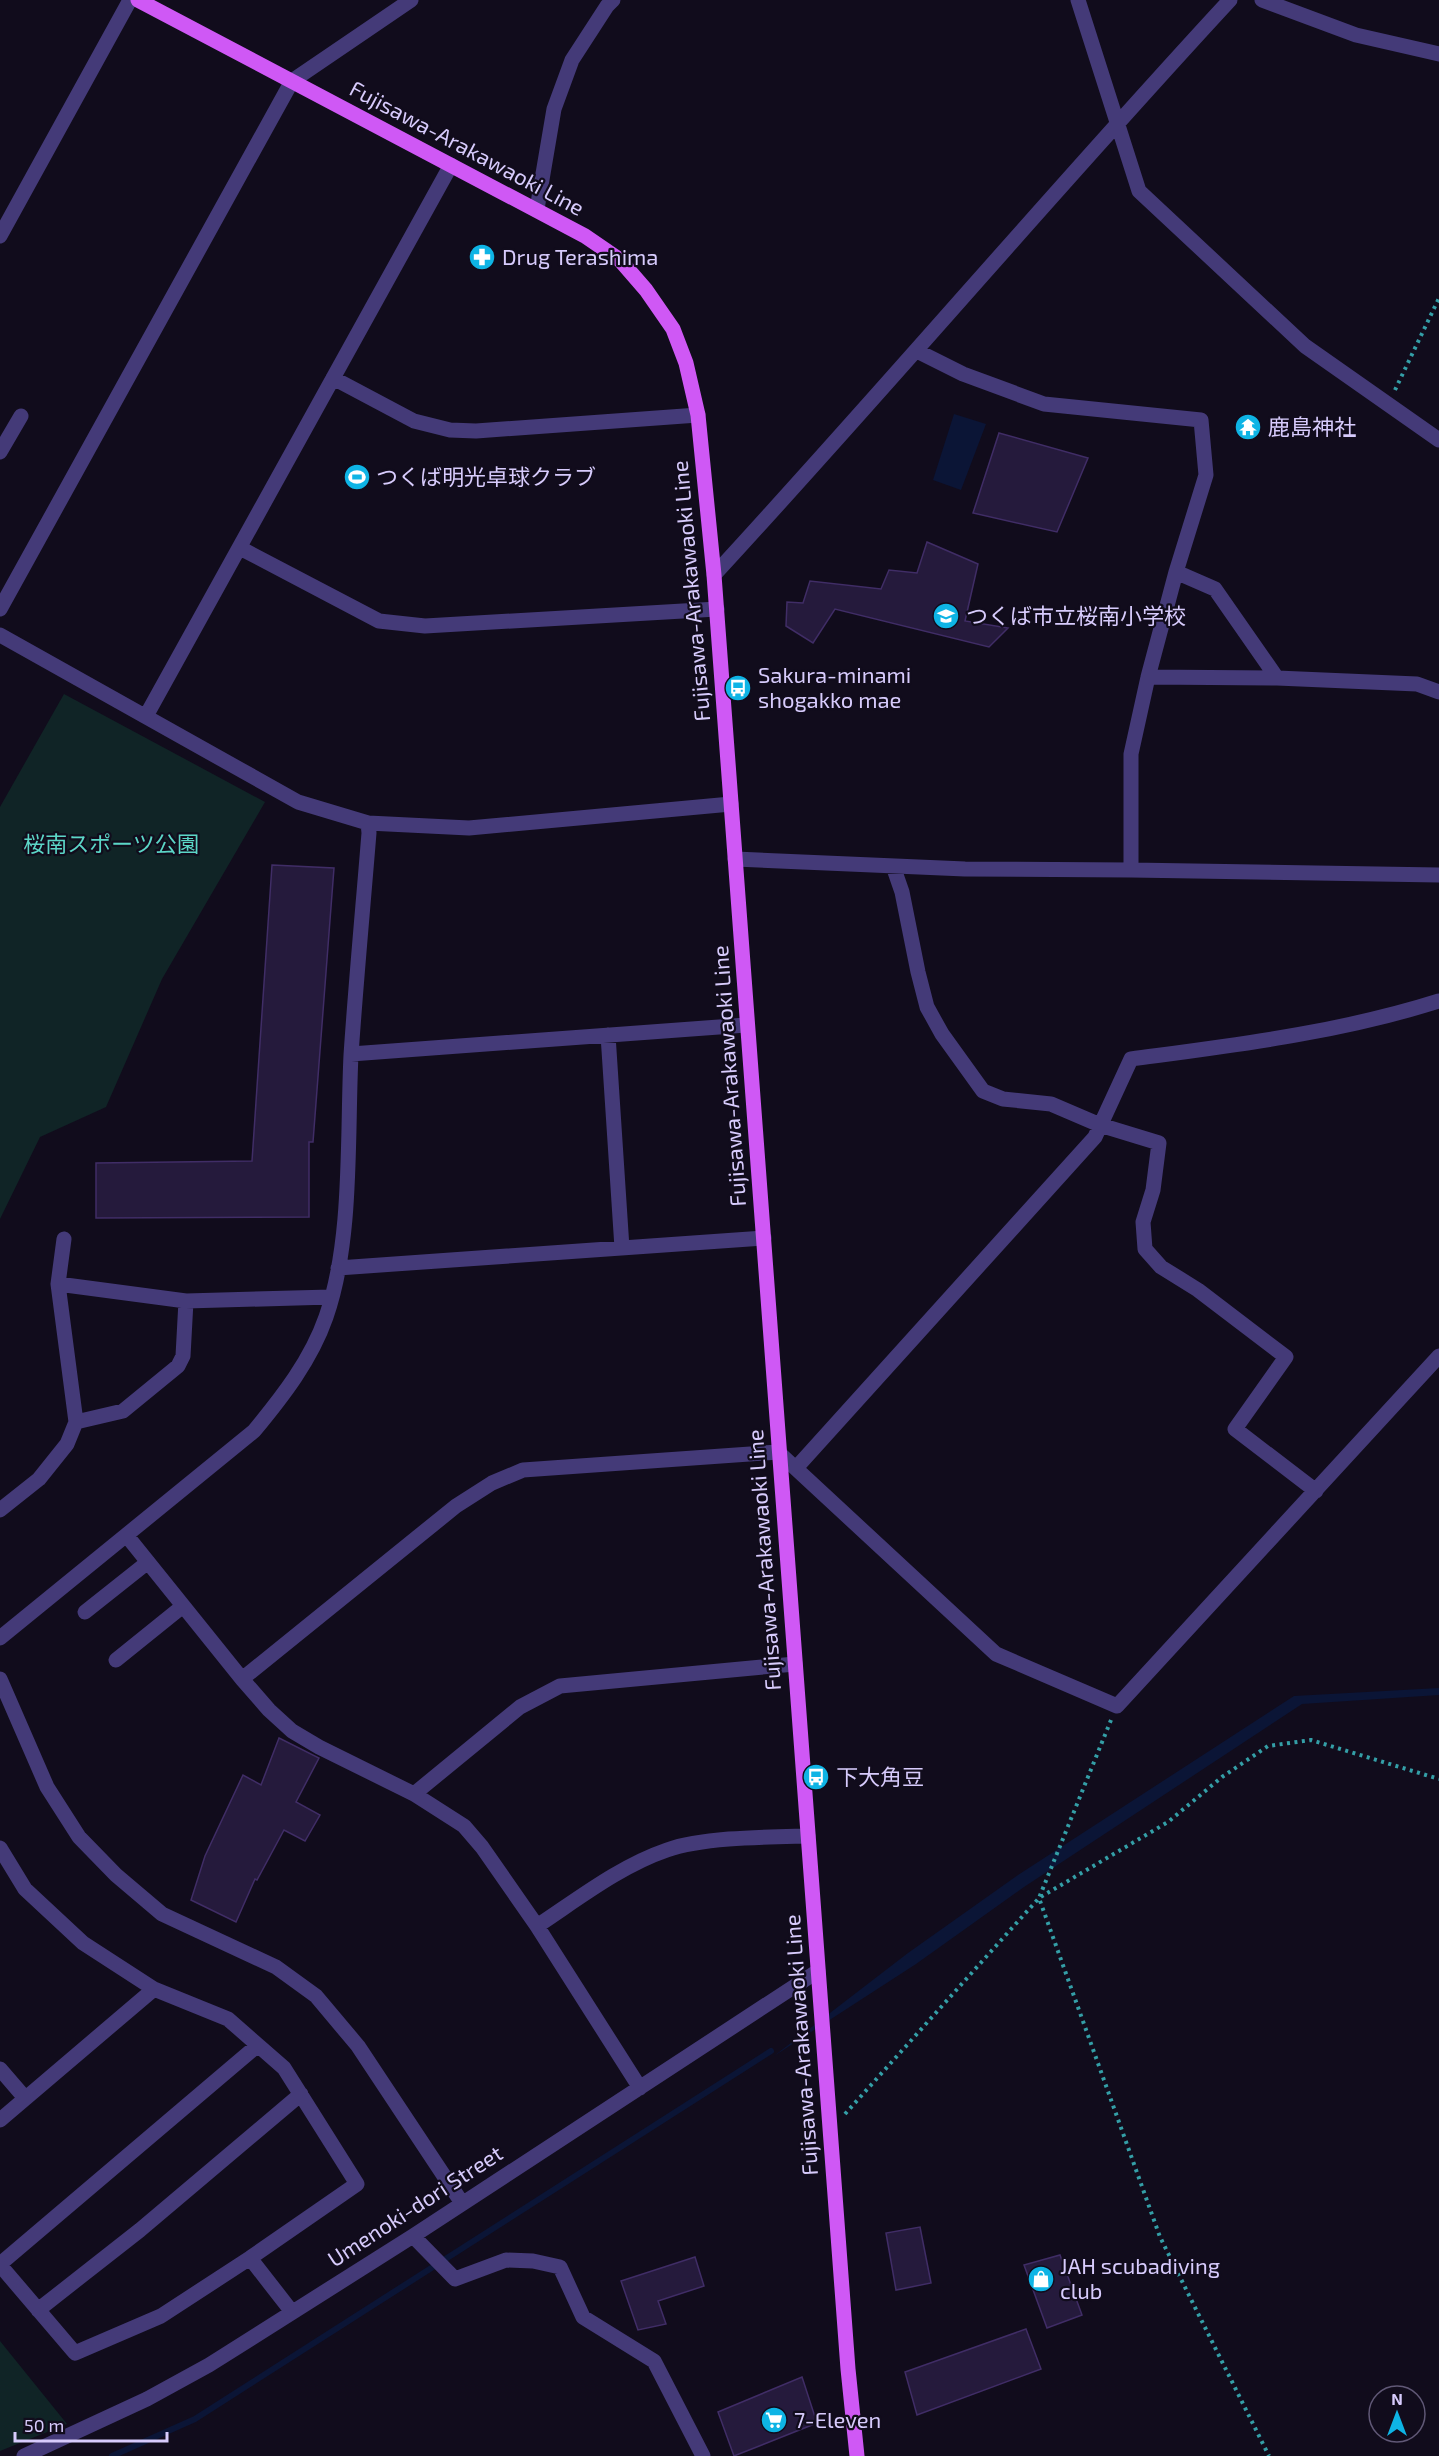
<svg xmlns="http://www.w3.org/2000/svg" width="1439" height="2456" font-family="'Exo 2','Noto Sans JP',sans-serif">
  <rect width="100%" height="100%" fill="#110c1c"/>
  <path fill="#102426" d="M64,694L265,802L162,979L106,1107L40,1137L0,1219V807Z
    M0,2341L67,2424L0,2451Z"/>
  <path fill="#0b1536" d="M954,414L986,424L961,490L933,480Z
    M1439,1688V1695L1302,1704L1024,1887L916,1964L774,2056L908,1953L1018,1875L1294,1696Z"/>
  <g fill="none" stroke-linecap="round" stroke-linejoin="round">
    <path stroke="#0b1536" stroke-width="6" d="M112,2456L195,2419L771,2051"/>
  </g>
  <path fill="#251a3c" stroke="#402d66" stroke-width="1.5" d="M1241,418L1257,420L1256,436L1239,435Z
    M999,433L1088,458L1057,532L973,513Z
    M927,542L978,564L965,621L1008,628L989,647L835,609L813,643L786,626L787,602L803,603L810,581L881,589L889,570L917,573Z
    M272,865L334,868L313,1142H309V1217L96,1218V1163L252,1161Z
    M279,1738L319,1758L296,1802L320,1815L305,1841L284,1830L257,1880L255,1879L236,1922L191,1900L205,1856L243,1775L261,1785Z
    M920,2227L931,2283L896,2290L886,2233Z
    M1060,2255L1082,2315L1047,2328L1024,2265Z
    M695,2257L704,2286L658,2301L666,2324L638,2330L621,2281Z
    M1026,2329L1041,2369L917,2415L905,2372Z
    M802,2377L817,2423L734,2456L718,2412Z"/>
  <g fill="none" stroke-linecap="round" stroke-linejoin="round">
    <path stroke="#349fa7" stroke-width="4" stroke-dasharray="3 4.5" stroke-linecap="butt" d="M1395,390L1439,298
      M1111,1720L1039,1898L1160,2237L1269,2456
      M845,2114L1039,1898L1168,1822L1222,1777L1268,1746L1311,1740L1439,1779"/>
    <path stroke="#443a78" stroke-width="15" d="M1078,0L1139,191L1305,346L1439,440
      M1262,0L1356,35L1439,54
      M537,209L554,109L572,60L607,6L613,0
      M0,236L130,0
      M917,351L963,374L1044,404L1201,420L1206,475L1176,572L1215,589L1277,678
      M333,378L414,421L450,430L476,431L698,415
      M0,452L21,416
      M240,548L379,621L425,626L717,609
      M714,575C889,385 1055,189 1230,0
      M0,609L292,81L411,0
      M0,635L298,802L368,823L469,828L731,804
      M1148,677L1176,572
      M146,716L451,165
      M735,859L965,869L1131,870V754L1148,677L1277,678L1417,684L1439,692
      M893,866L902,892L918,972L927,1007L942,1034L983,1091L1003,1099L1051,1104L1100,1125L1159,1143L1153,1190L1143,1222L1145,1249L1161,1267L1198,1290L1286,1357L1235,1429L1316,1491
      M1131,870L1439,875
      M608,1035L622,1248
      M351,1054L746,1025
      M338,1268L764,1238
      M58,1284L186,1301L331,1297
      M76,1422L123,1411L178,1366L183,1356L186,1301
      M796,1468L1095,1137L1131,1059C1235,1045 1338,1033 1439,1001
      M0,1510L39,1479L67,1444L76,1422L58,1284L64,1239
      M127,1536L242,1679L269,1710L292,1731L319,1747L414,1794L464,1826L482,1847L537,1926L640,2088
      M85,1612L148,1562
      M0,1638L254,1431C283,1396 311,1360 326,1317C353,1240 347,1136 351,1055C356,981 363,907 369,833L368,823
      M116,1660L183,1606
      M0,1679L47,1787L79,1837L116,1875L162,1914L276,1967L316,1996L358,2046L462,2203
      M242,1679L456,1506L492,1483L523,1470L778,1452L996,1654L1117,1706L1439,1356
      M414,1794L520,1707L560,1686L795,1664
      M0,1848L25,1889L83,1943L154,1989L228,2019L284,2068L357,2184L250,2258L161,2316L75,2353L0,2265
      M537,1926C578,1899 620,1866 667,1850C704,1837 768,1837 808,1836
      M0,2069L25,2098
      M0,2120L154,1989
      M413,2236L455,2279L506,2260L533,2261L560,2267L583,2317L654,2361L703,2456
      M250,2258L292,2312
      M0,2264L258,2045
      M38,2310L140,2230L301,2094
      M24,2456L147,2399L209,2365L413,2236L818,1971"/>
    <path stroke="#cf58f5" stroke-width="15" d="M138,0L585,236L620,260L646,290L673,329L686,363L698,415L714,575L848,2369L857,2456"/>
  </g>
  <defs>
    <symbol id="pharmacy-disc" viewBox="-11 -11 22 22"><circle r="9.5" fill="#0eb4e5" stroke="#110c1c"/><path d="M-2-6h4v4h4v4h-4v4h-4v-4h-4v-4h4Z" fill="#fff"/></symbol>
    <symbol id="temple-disc" viewBox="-11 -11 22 22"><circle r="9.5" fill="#0eb4e5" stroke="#110c1c"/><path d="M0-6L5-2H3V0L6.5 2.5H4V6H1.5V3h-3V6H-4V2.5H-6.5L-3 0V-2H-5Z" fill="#fff"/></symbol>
    <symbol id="stadium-disc" viewBox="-11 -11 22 22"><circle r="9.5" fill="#0eb4e5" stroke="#110c1c"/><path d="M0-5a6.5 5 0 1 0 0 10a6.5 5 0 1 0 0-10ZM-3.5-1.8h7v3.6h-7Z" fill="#fff"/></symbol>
    <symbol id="school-disc" viewBox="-11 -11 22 22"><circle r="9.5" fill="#0eb4e5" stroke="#110c1c"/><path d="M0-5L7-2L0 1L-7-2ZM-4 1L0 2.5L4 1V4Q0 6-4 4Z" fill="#fff"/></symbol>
    <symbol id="bus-disc" viewBox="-11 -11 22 22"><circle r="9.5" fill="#0eb4e5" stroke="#110c1c"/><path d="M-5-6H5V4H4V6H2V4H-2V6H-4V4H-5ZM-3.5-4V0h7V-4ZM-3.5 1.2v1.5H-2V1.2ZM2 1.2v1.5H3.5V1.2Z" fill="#fff"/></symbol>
    <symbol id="shop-disc" viewBox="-11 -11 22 22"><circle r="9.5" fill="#0eb4e5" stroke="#110c1c"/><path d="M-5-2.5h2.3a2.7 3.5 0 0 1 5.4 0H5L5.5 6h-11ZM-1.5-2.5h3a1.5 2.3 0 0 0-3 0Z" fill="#fff"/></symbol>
    <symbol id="supermarket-disc" viewBox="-11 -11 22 22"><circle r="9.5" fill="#0eb4e5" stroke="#110c1c"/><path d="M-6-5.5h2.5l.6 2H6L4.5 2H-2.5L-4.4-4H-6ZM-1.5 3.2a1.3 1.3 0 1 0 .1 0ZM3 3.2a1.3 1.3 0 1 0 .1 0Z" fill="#fff"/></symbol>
  </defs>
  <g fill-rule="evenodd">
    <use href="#pharmacy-disc" x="467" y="242" width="30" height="30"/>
    <use href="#temple-disc" x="1233" y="412" width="30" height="30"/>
    <use href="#stadium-disc" x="342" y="462" width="30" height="30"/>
    <use href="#school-disc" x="931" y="601" width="30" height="30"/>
    <use href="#bus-disc" x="723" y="673" width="30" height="30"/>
    <use href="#bus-disc" x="801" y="1762" width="30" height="30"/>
    <use href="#shop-disc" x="1026" y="2264" width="30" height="30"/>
    <use href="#supermarket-disc" x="759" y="2405" width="30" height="30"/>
  </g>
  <g text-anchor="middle" stroke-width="4.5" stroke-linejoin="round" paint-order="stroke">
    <g font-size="22" fill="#d7cbfc" stroke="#110c1c">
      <text transform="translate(467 148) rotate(28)" y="8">Fujisawa-Arakawaoki Line</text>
      <text transform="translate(691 591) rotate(-95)" y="8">Fujisawa-Arakawaoki Line</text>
      <text transform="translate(729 1076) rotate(-94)" y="8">Fujisawa-Arakawaoki Line</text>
      <text transform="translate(764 1560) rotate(-94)" y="8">Fujisawa-Arakawaoki Line</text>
      <text transform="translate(801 2045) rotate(-94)" y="8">Fujisawa-Arakawaoki Line</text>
      <text transform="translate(415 2206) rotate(-33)" y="8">Umenoki-dori Street</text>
    </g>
    <g font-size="22" fill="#d7cbfc" stroke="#110c1c" text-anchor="start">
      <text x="502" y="265">Drug Terashima</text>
      <text x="1268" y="435">鹿島神社</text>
      <text x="376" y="485">つくば明光卓球クラブ</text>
      <text x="966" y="624">つくば市立桜南小学校</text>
      <text x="758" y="683">Sakura-minami<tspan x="758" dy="25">shogakko mae</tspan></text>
      <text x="836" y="1785">下大角豆</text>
      <text x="1060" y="2274">JAH scubadiving<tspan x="1060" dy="25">club</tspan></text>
      <text x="794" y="2428">7-Eleven</text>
    </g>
    <g font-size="22" fill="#5cd6c7" stroke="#110c1c">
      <text x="111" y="852">桜南スポーツ公園</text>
    </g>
  </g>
  <g transform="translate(1397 2414)"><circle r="28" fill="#110c1c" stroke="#605876" stroke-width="1.5"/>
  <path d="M0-4.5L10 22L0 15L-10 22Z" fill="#0eb4e5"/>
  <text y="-9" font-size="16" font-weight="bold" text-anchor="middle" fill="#d7cbfc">N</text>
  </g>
  <path d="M15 2432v9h152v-9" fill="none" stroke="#d7cbfc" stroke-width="3"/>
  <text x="24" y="2432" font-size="18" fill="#d7cbfc" stroke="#110c1c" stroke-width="4.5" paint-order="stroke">50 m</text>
</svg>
